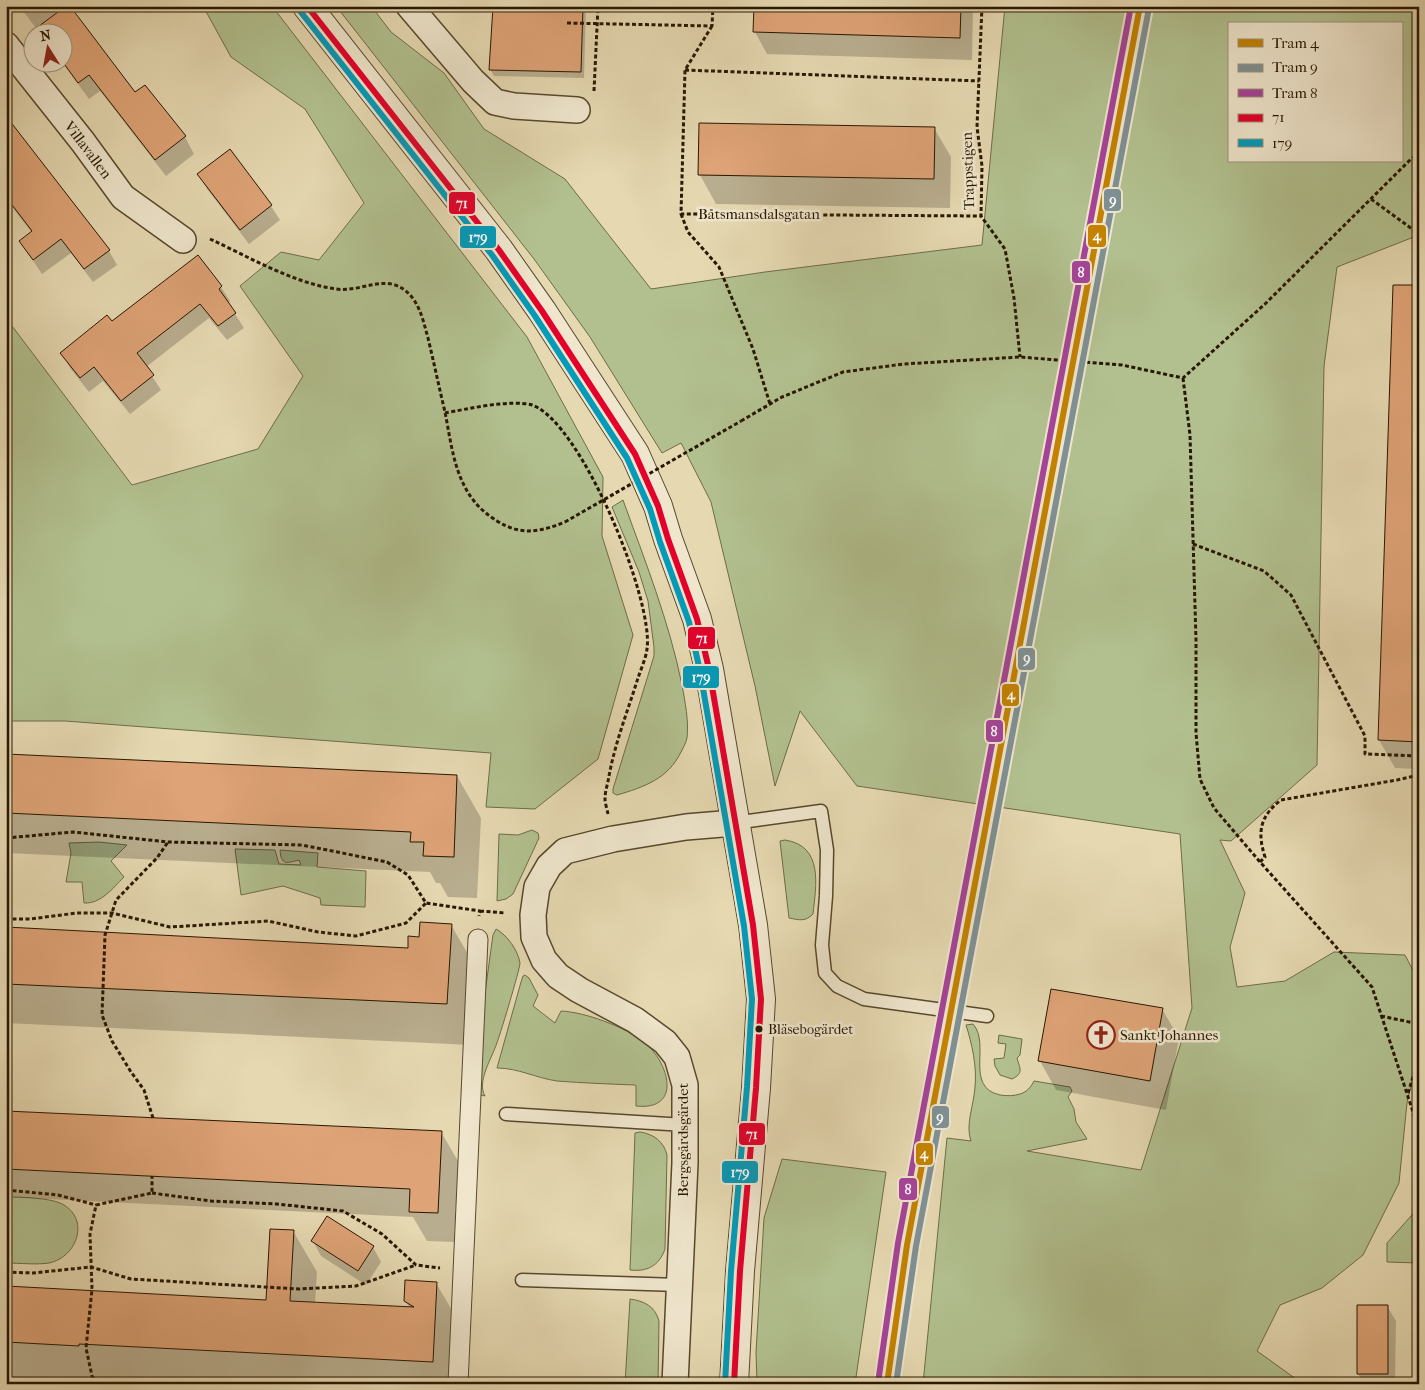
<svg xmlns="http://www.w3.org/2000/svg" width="1425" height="1390" font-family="'IM FELL French Canon',serif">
  <rect width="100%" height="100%" fill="#e6d9b2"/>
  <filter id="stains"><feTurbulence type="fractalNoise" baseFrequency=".004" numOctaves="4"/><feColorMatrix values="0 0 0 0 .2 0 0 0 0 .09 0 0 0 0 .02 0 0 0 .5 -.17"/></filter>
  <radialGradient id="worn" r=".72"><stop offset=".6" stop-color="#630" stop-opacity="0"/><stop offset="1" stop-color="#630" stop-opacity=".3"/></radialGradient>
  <path fill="#b2c08f" stroke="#6d6c48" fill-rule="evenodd" d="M203,6H272L527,337L603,477L602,536L633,635L598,759L535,809L486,807L491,753L65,721H6V318L132,485L258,449L303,376L240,286L281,252L319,260L364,203L305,109L231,57Z
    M336,6H371L391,32L444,73L484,129L565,179L651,289L765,272L982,245L1005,6H1419V235L1337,267L1324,366L1317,765L1231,841L1220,840L1245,893L1230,947L1237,987L1285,981L1334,952L1405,955L1419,982V1052L1407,1103L1399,1183L1363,1255L1322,1288L1280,1305L1257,1351L1303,1384H923L947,1138L971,1141C965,1125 974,1105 975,1087C977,1066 972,1044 966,1025L973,1024C991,1044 964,1087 1000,1095C1007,1096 1014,1096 1020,1094C1027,1092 1031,1087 1034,1081L1070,1087L1072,1091L1068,1097L1074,1109L1076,1122L1087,1139L1027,1151L1141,1170L1192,1008L1180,834L857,786L800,711L775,786L755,686L711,502L681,443L662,453L590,337L534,259ZM1229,24H1401V161H1229Z
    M623,500C645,561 669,621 682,685C685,702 689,721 687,738C686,743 683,748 681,752C668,779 644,787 617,795L613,793V789L654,656V647L648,601L639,572L612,507Z
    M532,830L538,833L539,838L513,894L506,899L497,901L499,834L518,835Z
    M785,840C824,846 816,886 813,914C805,922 800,920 789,918L780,841Z
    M99,842L127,845L111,861L124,877C113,888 101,904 84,903L82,882H66L71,853L69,843Z
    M235,849L275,850L279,864L301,865L299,860C287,863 281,866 280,850L318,853L317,867L366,871L365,907L321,905L320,898L283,886L241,895Z
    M496,929C507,935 518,950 520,963C520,969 499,1039 495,1048C490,1061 477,1083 485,1096L477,1094L473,1080L493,935Z
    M525,975L529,978L538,995L533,1006L555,1023L561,1011C585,1012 625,1027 644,1042C669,1062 683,1111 636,1106V1086L635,1085C609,1084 583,1083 557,1081C536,1078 518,1068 497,1068L521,982L523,976Z
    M999,1035L1022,1039L1020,1055L1017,1058C1020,1069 1024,1073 1012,1079L1000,1075L995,1066L994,1059L1004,1058L1006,1044L998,1043Z
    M640,1132C654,1134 664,1142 667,1155L665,1249C659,1266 647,1272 630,1270L635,1133Z
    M782,1159L886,1172L855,1384H757L756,1352L764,1218Z
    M6,1197C20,1197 49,1198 60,1203C91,1217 78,1257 49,1263C36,1265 20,1263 6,1263Z
    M1419,1207V1263L1387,1262V1243Z
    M630,1299C644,1301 655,1306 659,1321L658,1384H625Z"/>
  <path fill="#0003" d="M16,6H69L135,94L185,137L194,154L166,176L100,91L89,99L62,62V32H39L23,11L21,13Z
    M495,6H586L584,78L494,76L490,69Z
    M755,6H973L972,60L767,54L755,32Z
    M6,118L109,251L117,265L93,282L71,253L42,274L20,241L32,233L6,199Z
    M934,128L951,157L950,208L716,204L700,175Z
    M230,151L271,206L280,220L249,244L207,189L199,175Z
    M198,257L221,287L230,301L228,303L244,328L227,340L209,318L146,367L161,390L130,414L103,381L89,392L70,368L62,353L111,323Z
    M1394,286L1419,287V769L1395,768L1379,740Z
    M6,755L457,776L481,818L477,898L448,897L440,883H436L430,872L6,853Z
    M451,925L475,966L471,1045L6,1023V929L409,950L420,938Z
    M1162,1009L1179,1038L1166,1110L1056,1090L1040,1061Z
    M6,1112L441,1132L458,1161L454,1242L427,1241L413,1217L6,1197Z
    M293,1231L317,1272L315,1304L410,1308L405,1301L436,1283L460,1324L457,1384H73L6,1381V1287L267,1301Z
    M313,1241L373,1247L381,1262L366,1285L321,1256Z
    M1387,1306L1396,1321L1395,1384H1364L1358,1374V1307Z"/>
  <path fill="#dea376" stroke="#281700" d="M62,6H70L135,92L145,85L186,136L155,160L89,75L78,83L62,61V32H31L62,9Z
    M493,6H583L581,72L489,70Z
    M754,6H961L960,38L753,32Z
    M6,116L110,250L84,269L61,239L33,260L19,241L32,231L6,197Z
    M699,123L935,127L934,179L698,175Z
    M230,149L272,205L240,230L197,174Z
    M198,255L222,286L219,289L236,313L218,326L200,304L137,353L154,375L121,401L94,367L80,378L60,353L107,315L112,321Z
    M1393,285H1419V742L1378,740Z
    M6,754L457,775L454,857L423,856L424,842H410L411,832L6,813Z
    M420,922L452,924L447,1004L6,984V927L408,948V936L419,937Z
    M1051,989L1163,1008L1150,1081L1038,1061Z
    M6,1111L442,1131L438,1213L409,1212L410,1189L6,1169Z
    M327,1216L374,1246L358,1271L311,1241Z
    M270,1229L294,1230L290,1301L414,1307L404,1301L405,1280L437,1282L433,1362L79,1344V1346L6,1342V1286L266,1300Z
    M1357,1305H1388V1374H1357Z"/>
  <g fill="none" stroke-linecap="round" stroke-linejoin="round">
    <defs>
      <path id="service" d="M734,823L821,811L827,850L826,896L822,945L825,973L837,986L864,999L987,1016
        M506,1114L685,1125
        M522,1280L679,1285"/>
      <path id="pedestrian" d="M458,1384L478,939"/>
      <path id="minor" d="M409,6L473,81L495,102L514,106L577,110
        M6,45L83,142L123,197L183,240
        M675,1384L685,1163V1085L677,1057L665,1042L635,1020L579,990L558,976L544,960L534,937L533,915L537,887L549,866L565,851L613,839L686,827L734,823"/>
      <path id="tertiary" d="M307,6L499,250L542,311L635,454L658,506L668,539L697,619L709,669L753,925L761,999L756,1088L740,1271L734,1384"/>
    </defs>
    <use href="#service" stroke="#58482c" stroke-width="15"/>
    <use href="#pedestrian" stroke="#58482c" stroke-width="21"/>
    <use href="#minor" stroke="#58482c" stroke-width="28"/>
    <use href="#tertiary" stroke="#58482c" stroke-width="30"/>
    <path stroke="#281700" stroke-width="3" stroke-dasharray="4 2.5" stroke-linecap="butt" d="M982,6L977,127L982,166L981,216L1005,249L1014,298L1020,357
      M567,23L712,26L713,6
      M712,26L685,70L681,214L981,216
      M685,70L979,81
      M594,91L598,6
      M1371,199L1419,234
      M681,214L688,232L719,267L753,349L770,404
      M210,239C249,257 293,283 336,289C363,293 388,270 411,296C421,308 424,324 428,338C434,363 439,387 445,412C451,442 454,476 474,501C480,509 488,515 497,521C521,536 540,532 565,522
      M1183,378L1190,435L1196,640V733L1200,779L1214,808L1260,862L1372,987L1415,1118L1419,1121
      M445,413C467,409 511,399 532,405C581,422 654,600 647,649C646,658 641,669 638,678C628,710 615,743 609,776C608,783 605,791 605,799C605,803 607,809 608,814
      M741,421L782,397L843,372L904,364L1020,357L1122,365L1183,378L1265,304L1411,159L1419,155
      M1193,544L1264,571L1291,595L1365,736V754L1419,756
      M6,838L73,832L168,842L302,845L387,862L408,875L426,903L480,911L479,916
      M1260,862L1265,857C1257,832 1260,816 1281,800L1397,780L1419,775
      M480,911L505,913
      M6,919H30L77,913H112L170,927L268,921L318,932L356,936L406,923L426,903
      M1381,1016L1419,1024
      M1408,1093L1419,1058
      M153,1118L144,1090L131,1072L112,1041L102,1015L105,935L116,900L157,858L168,842
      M6,1190L58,1195L96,1205
      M152,1193L211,1201L277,1204L343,1211L382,1234L416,1265L440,1268
      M6,1272L33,1273L91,1267L131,1279L299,1289L356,1286L416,1265
      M97,1384L92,1376L86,1348L92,1289L90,1234L96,1205L152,1193V1176"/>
    <use href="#service" stroke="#efe6cd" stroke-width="12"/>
    <use href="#pedestrian" stroke="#efe6cd" stroke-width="19"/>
    <use href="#minor" stroke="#efe6cd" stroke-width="25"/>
    <use href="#tertiary" stroke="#efe6cd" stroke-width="28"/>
    <path stroke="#281700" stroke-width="3" stroke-dasharray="4 2.5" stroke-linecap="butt" d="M565,522L741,421"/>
    <defs>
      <path id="bus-1" d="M307,6L499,250L542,311L635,454L658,506L668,539L697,619L709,669L753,925L761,999L756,1088L740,1271L734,1384"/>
      <path id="bus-2" d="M300,11L492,255L535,316L627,458L650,509L660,542L689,622L700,671L744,926L752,999L747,1087L731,1271L725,1384"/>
    </defs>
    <use href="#bus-1" stroke="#efe6cd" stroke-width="10"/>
    <use href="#bus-2" stroke="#efe6cd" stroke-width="10"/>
    <use href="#bus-1" stroke="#e4002b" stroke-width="6"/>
    <use href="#bus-2" stroke="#049ab9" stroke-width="6"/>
    <defs>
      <path id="tram-1" d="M887,1384L907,1245L1140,6"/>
      <path id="tram-2" d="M896,1384L916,1246L1149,8"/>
      <path id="tram-3" d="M878,1383L898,1243L1131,6"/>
    </defs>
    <use href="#tram-1" stroke="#efe6cd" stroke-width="10"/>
    <use href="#tram-2" stroke="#efe6cd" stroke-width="10"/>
    <use href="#tram-3" stroke="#efe6cd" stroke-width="10"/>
    <use href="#tram-1" stroke="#c38200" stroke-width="6"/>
    <use href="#tram-2" stroke="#7f9195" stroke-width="6"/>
    <use href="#tram-3" stroke="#a54499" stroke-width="6"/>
  </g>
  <defs>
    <symbol id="church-ring" viewBox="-11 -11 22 22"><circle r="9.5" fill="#efe6cd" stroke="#8f2418" stroke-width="1.5"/><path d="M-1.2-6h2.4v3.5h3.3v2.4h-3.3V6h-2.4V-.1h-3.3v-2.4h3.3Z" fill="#8f2418"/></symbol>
  </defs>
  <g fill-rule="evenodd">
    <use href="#church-ring" x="1085" y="1019" width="32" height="32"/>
  </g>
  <circle fill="#281700" stroke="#efe6cd" stroke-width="2" cx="759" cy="1029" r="4.5"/>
  <g text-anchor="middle" stroke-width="5" stroke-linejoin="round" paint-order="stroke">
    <g font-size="14" fill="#281700" stroke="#efe6cd" text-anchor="start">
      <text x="768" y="1034">Bläsebogärdet</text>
    </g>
    <g font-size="15" fill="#281700" stroke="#efe6cd">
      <text transform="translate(88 150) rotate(53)" y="5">Villavallen</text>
      <text transform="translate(968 171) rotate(-92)" y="5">Trappstigen</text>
      <text x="759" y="219">Båtsmansdalsgatan</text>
      <text transform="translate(683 1140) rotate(-90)" y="5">Bergsgårdsgärdet</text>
    </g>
    <g font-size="15" fill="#281700" stroke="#efe6cd" text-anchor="start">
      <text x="1120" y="1040">Sankt Johannes</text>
    </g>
  </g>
  <g stroke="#efe6cd" stroke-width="2">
    <rect x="1103" y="188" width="19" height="24" rx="5" fill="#7f9195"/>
    <rect x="448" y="191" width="28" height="24" rx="5" fill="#e4002b"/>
    <rect x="1087" y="224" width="20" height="24" rx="5" fill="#c38200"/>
    <rect x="459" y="225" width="38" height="24" rx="5" fill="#049ab9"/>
    <rect x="1071" y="260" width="20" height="24" rx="5" fill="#a54499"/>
    <rect x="687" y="626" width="29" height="24" rx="5" fill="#e4002b"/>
    <rect x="1017" y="647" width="19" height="24" rx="5" fill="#7f9195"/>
    <rect x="682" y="665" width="38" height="24" rx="5" fill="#049ab9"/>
    <rect x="1001" y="683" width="19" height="24" rx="5" fill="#c38200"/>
    <rect x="985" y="719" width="19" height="24" rx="5" fill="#a54499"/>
    <rect x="931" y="1105" width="19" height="24" rx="5" fill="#7f9195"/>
    <rect x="738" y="1122" width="28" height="24" rx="5" fill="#e4002b"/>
    <rect x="915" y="1142" width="19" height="24" rx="5" fill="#c38200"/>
    <rect x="721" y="1160" width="38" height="24" rx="5" fill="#049ab9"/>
    <rect x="898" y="1177" width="20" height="24" rx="5" fill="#a54499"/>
  </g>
  <g font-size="14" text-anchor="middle" font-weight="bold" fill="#fff">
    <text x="1113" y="205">9</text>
    <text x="462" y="208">71</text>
    <text x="1097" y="240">4</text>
    <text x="478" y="242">179</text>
    <text x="1081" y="277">8</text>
    <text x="702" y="643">71</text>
    <text x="1027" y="663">9</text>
    <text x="701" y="682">179</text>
    <text x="1011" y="699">4</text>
    <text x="994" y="736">8</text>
    <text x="940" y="1122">9</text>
    <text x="752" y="1139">71</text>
    <text x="924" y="1158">4</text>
    <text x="740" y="1177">179</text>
    <text x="908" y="1194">8</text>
  </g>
  <rect width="1425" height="1390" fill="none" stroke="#e6d9b2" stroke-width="25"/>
  <rect x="8" y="8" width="1410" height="1375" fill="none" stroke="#281700" stroke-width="2.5"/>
  <rect x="12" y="12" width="1400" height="1365" fill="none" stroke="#281700"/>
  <rect x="1228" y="22" width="175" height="140" fill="#efe6cd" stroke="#9f937b"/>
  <rect x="1238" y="39" width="25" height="8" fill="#c38200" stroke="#9f937b"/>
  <text x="1272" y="48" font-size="15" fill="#281700">Tram 4</text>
  <rect x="1238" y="64" width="25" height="8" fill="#7f9195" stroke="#9f937b"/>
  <text x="1272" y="72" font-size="15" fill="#281700">Tram 9</text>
  <rect x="1238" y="89" width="25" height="8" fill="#a54499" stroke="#9f937b"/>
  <text x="1272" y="98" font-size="15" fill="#281700">Tram 8</text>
  <rect x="1238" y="114" width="25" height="8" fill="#e4002b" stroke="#9f937b"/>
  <text x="1272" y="122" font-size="15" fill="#281700">71</text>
  <rect x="1238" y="139" width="25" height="8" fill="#049ab9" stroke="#9f937b"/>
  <text x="1272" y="148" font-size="15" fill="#281700">179</text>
  <g transform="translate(48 48) rotate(349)"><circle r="24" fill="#efe6cd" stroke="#9f937b"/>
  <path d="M0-4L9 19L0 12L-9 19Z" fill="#8f2418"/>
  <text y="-8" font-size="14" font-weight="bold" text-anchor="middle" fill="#281700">N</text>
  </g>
  <rect width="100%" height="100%" filter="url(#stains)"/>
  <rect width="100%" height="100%" fill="url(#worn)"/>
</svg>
